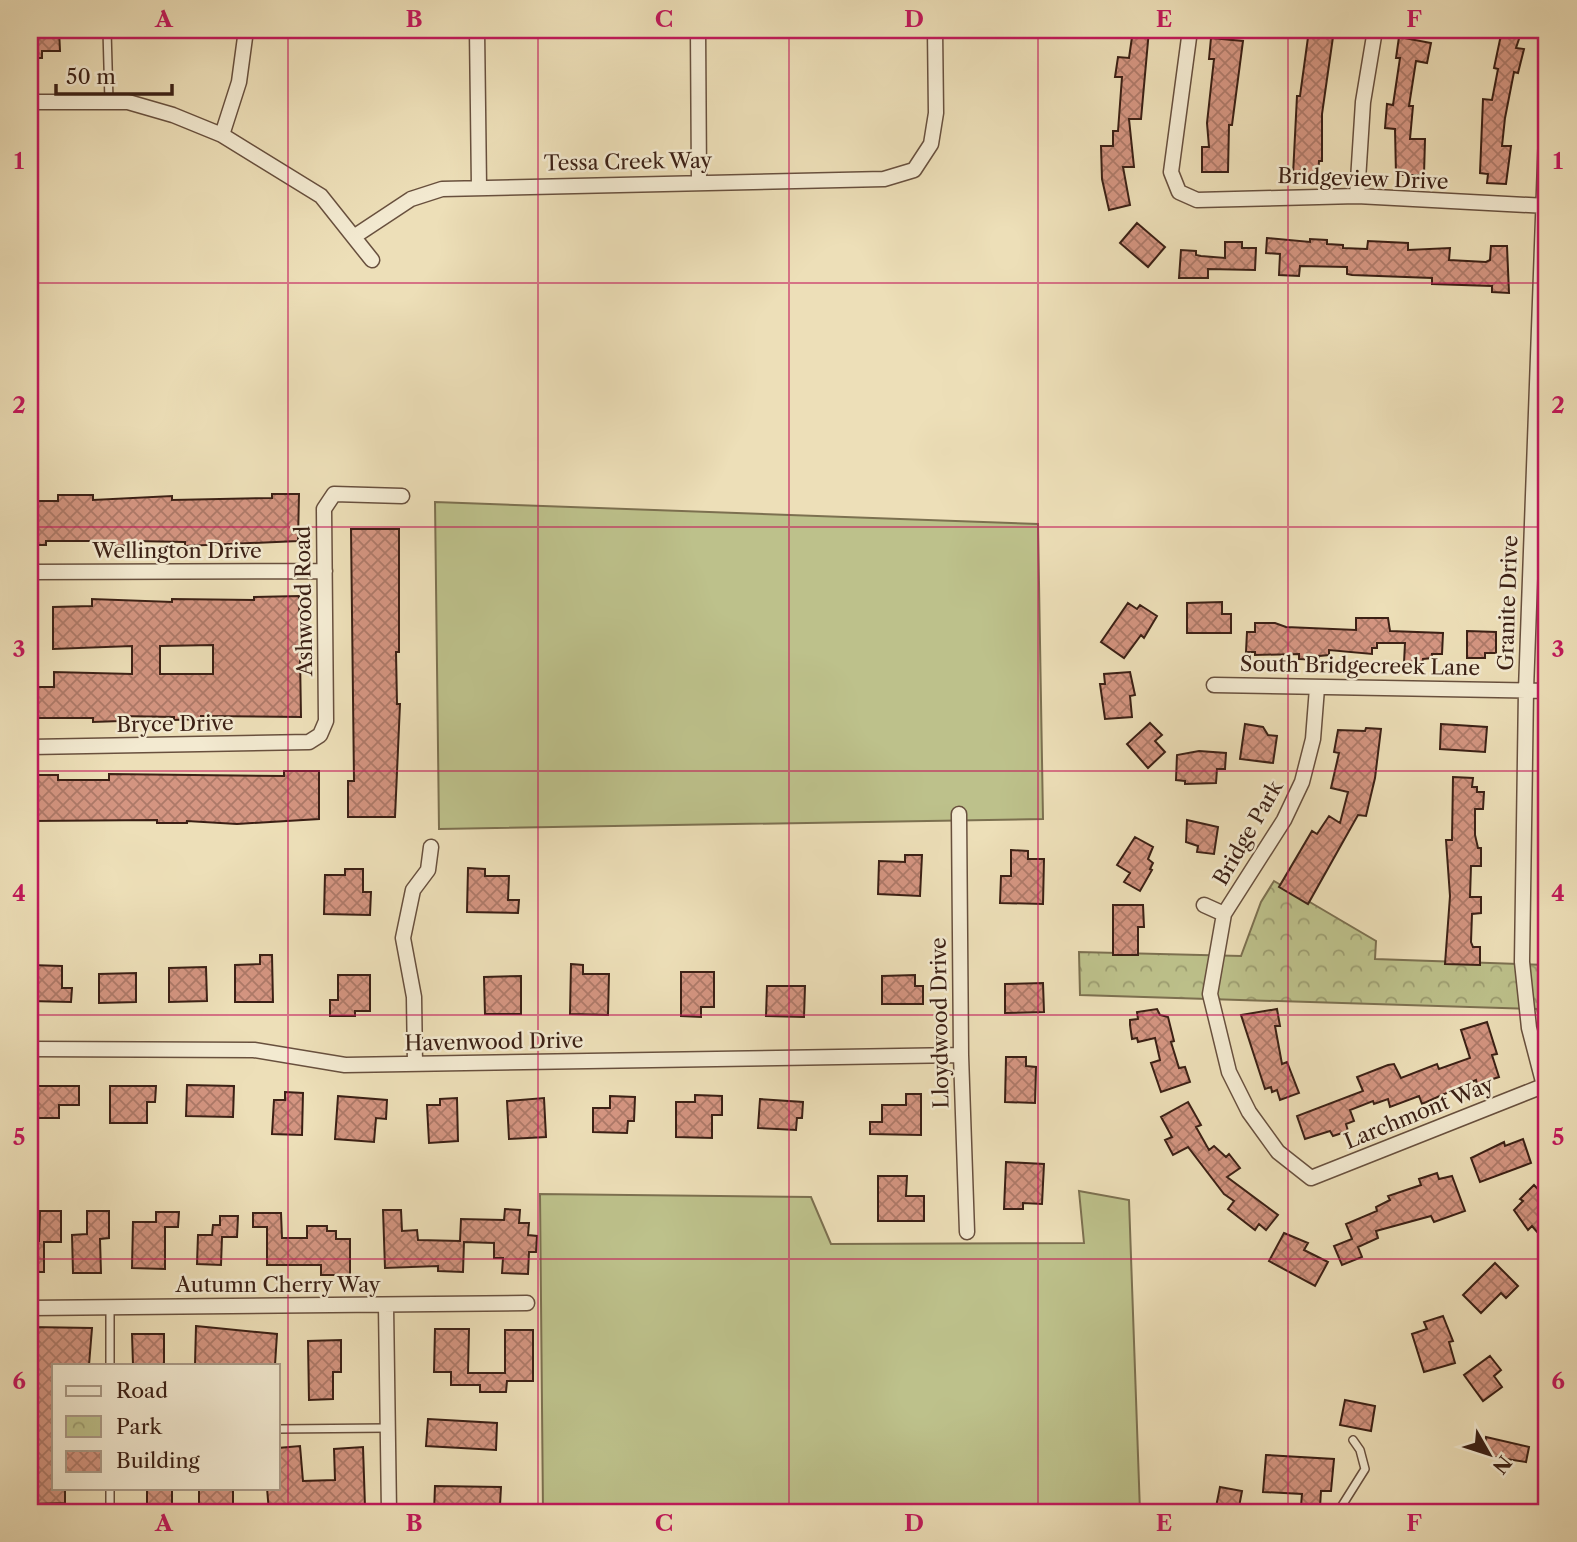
<svg xmlns="http://www.w3.org/2000/svg" width="1577" height="1542" font-family="'Libre Caslon Text',serif">
  <defs>
    <pattern id="park-crowns" width="20" height="18" patternUnits="userSpaceOnUse" patternTransform="scale(1.75)"><rect width="20" height="18" fill="#bdc18b"/><path d="M2 6a3 3 0 1 1 6 0M12 15a3 3 0 1 1 6 0" fill="none" stroke="#9b9c70"/></pattern>
    <pattern id="building-cross-hatch" width="8" height="8" patternUnits="userSpaceOnUse" patternTransform="scale(1.75)"><rect width="8" height="8" fill="#d49581"/><path d="M0 0l8 8M0 8l8-8" fill="none" stroke="#ad7968"/></pattern>
  </defs>
  <rect width="100%" height="100%" fill="#eddfb8"/>
  <filter id="stains"><feTurbulence type="fractalNoise" baseFrequency=".00286" numOctaves="4"/><feColorMatrix values="0 0 0 0 .2 0 0 0 0 .09 0 0 0 0 .02 0 0 0 .5 -.17"/></filter>
  <radialGradient id="worn" r=".72"><stop offset=".6" stop-color="#630" stop-opacity="0"/><stop offset="1" stop-color="#630" stop-opacity=".3"/></radialGradient>
  <path fill="#bdc18b" stroke="#7c7050" stroke-width="2" d="M435,502L1038,524L1043,819L439,829Z
    M1079,1191L1129,1200L1140,1512H543L540,1194L811,1197L831,1244L1084,1243Z"/>
  <path fill="url(#park-crowns)" stroke="#7c7050" stroke-width="2" d="M1274,881L1376,941L1375,959L1547,965V1055L1537,1009L1080,995L1079,952L1241,956L1261,902Z"/>
  <path fill="url(#building-cross-hatch)" stroke="#3b2015" stroke-width="2" fill-rule="evenodd" d="M30,30H59L60,51H42V58H30Z
    M1133,30H1149L1141,119H1129L1134,167H1123L1130,205L1109,210L1102,179L1101,146H1113V131H1118L1122,77H1115L1118,57L1129,58Z
    M1309,30H1334L1322,114V161H1319L1318,176L1293,175L1297,96H1300Z
    M1502,30H1522L1516,48L1524,49L1518,73L1514,72L1505,118L1502,146H1511L1506,184L1487,183L1488,174L1480,173L1483,99L1492,100L1498,69L1494,68Z
    M1399,37L1431,43L1427,63L1416,61L1409,106H1413L1410,139H1425L1424,175H1396L1395,129L1385,128L1387,104L1393,105L1400,58H1396Z
    M1211,38L1243,41L1232,125H1229L1228,172H1202V147H1209L1207,123L1214,59H1209Z
    M1137,223L1165,247L1148,267L1120,243Z
    M1267,238L1310,242V239L1327,240V244L1343,245V248L1367,249L1368,241L1408,243V250L1450,248L1449,260L1486,262L1490,260L1491,246H1507L1509,293L1492,292V286L1432,284V278L1352,275L1347,274V267L1300,266L1299,276L1279,275L1280,254L1266,253Z
    M1225,242H1242V248H1256L1255,270L1208,269V278H1179L1181,250L1196,251V255L1201,256L1225,258Z
    M272,494H299L298,541L185,546V542L134,541V545L106,546V541H46V545H30V501H58V495H93V500L172,496V500L272,498Z
    M351,529H399V652H396L397,704H400L395,817H348V781H354Z
    M299,596L301,717L201,716V719L174,720V717L120,716V721L93,722V718H30V687H54V672L132,674V646L53,649V607L92,606V599L172,602V599L254,600V597ZM213,645V674H160V646Z
    M1222,602V614H1231V633H1187V603Z
    M1128,603L1137,609L1140,605L1157,616L1144,638L1141,635L1124,658L1101,642Z
    M1356,618H1388L1390,631L1443,633L1442,654H1432V658L1423,659L1422,663H1404L1405,643H1377V648H1372V654L1329,650V655L1319,656V660L1299,659V654L1255,655V652H1246L1247,632H1255V623H1275L1286,627L1356,630Z
    M1467,631L1496,632V653H1485V658H1467Z
    M1130,672L1135,695L1130,696L1132,717L1105,719L1100,684H1105L1104,674Z
    M1150,723L1162,735L1155,741L1165,752L1148,768L1127,744Z
    M1245,724L1263,727L1268,735L1277,736L1273,763L1240,759Z
    M1441,724L1487,727L1485,752L1440,749Z
    M1366,728L1381,729L1375,778L1366,816L1358,815L1308,904L1279,887L1312,831L1317,834L1329,816L1340,823L1348,792L1331,788L1339,753L1334,752L1338,730L1365,731Z
    M1199,751L1226,753L1225,769H1217L1216,783L1185,784V781L1176,780L1177,755Z
    M284,771H319V819L237,824L187,821V823H157V820L30,821V775H58V780H109V774L284,776Z
    M1453,777L1473,778L1472,787H1477V792H1484L1483,809H1475V835L1478,848H1481V866H1471L1470,897H1481V913L1472,914L1471,942L1473,947H1480V965L1445,964L1450,896L1446,840H1452Z
    M1187,820L1218,827L1214,854L1197,852L1198,846L1186,842Z
    M1135,837L1153,847L1148,859L1153,863L1150,869L1152,870L1140,891L1124,882L1130,873L1117,865Z
    M1011,850L1028,851V859H1044L1043,904L1000,903L1001,876H1011Z
    M905,855H922L920,896L878,894L879,861L905,862Z
    M468,868L485,869V876H509L508,900H519L518,913L467,912Z
    M345,869H363V892H371L370,915L324,914L325,875H345Z
    M1113,905H1143L1144,927H1138V955H1113Z
    M260,955H272L273,1002H235V965L260,964Z
    M571,964L583,965V974H609L608,1015L570,1014Z
    M30,965L62,966V988H72L71,1002L30,1001Z
    M206,967L207,1001L169,1002V968Z
    M681,972H714V1007H701V1017L681,1016Z
    M136,973V1002L99,1003V974Z
    M338,975H370V1011H355V1016H330V1000H338Z
    M915,975V986H923V1004H882V976Z
    M521,976V1014H485L484,977Z
    M1043,983L1044,1012L1005,1013V984Z
    M767,986H805L804,1017L766,1016Z
    M1157,1009L1160,1015L1168,1017L1174,1041L1171,1042L1179,1068L1185,1067L1190,1082L1161,1092L1151,1063L1160,1060L1155,1038L1138,1042L1137,1038L1132,1039L1130,1025V1020L1138,1019L1137,1012Z
    M1277,1009L1280,1026H1275L1282,1064L1287,1062L1299,1093L1280,1100L1277,1090L1272,1092L1271,1087L1265,1089L1241,1015Z
    M1487,1022L1497,1054L1492,1055L1499,1077L1477,1084L1476,1080L1422,1104L1419,1096L1390,1107L1388,1099L1374,1104L1373,1101L1350,1110L1354,1121L1346,1124L1348,1131L1333,1136L1330,1131L1305,1139L1297,1116L1363,1091L1357,1077L1388,1065L1394,1064L1401,1078L1437,1064L1439,1069L1470,1058L1461,1030Z
    M1006,1057H1026V1066L1036,1067L1035,1103L1005,1102Z
    M187,1085L234,1086L233,1117L186,1116Z
    M30,1086H79V1105H59V1118H30Z
    M110,1086H156L155,1102H147V1123H110Z
    M285,1092L303,1093L302,1135L272,1134L274,1100H285Z
    M906,1094H921V1135L870,1134V1122H882V1105H906Z
    M695,1095L722,1096V1115H712V1138L676,1137V1102H695Z
    M338,1096L387,1100L386,1119L376,1118L374,1142L335,1139Z
    M610,1096L635,1097L634,1121H628L627,1133L593,1132V1108H610Z
    M457,1098L458,1141L429,1143L427,1105H440V1099Z
    M544,1098L546,1137L509,1139L507,1101Z
    M760,1099L803,1102L802,1118H797L796,1130L758,1128Z
    M1188,1102L1201,1125L1196,1127L1209,1150L1214,1146L1226,1157L1229,1154L1240,1168L1227,1177L1278,1215L1266,1230L1259,1224L1255,1230L1228,1209L1234,1201L1224,1194L1188,1147L1173,1155L1165,1140L1172,1137L1161,1117Z
    M1523,1139L1531,1163L1480,1182L1471,1158L1504,1142L1505,1146Z
    M1006,1162L1044,1164L1042,1204L1023,1203V1209H1004Z
    M1437,1173L1439,1179L1452,1176L1465,1211L1434,1222L1431,1216L1376,1231L1378,1238L1358,1247L1362,1257L1342,1265L1334,1246L1352,1239L1346,1224L1377,1211L1376,1207L1390,1200L1388,1196L1421,1185L1419,1179Z
    M878,1176H907L906,1196H924V1221H878Z
    M1534,1185L1547,1199V1224L1538,1233L1532,1226L1528,1230L1514,1210L1523,1201L1520,1199Z
    M505,1209L520,1210L519,1223H529L528,1235L537,1236L536,1252H529L528,1274L502,1273L503,1258H494V1243L464,1242L463,1272L438,1271V1266L385,1268L383,1210H401L402,1231L417,1230L418,1240L460,1241L461,1219L504,1220Z
    M40,1211H61V1242H44V1272H30V1241H39Z
    M87,1211H109V1238L100,1239L101,1273H73L72,1235L87,1234Z
    M156,1212H179L178,1227H165V1269L132,1268L133,1222H156Z
    M253,1213H281L282,1238H307V1226H327V1231H336V1239H350V1275H321V1265H267V1227H253Z
    M220,1216H238L237,1237H222L221,1265L197,1264L198,1235H212L213,1225H220Z
    M1284,1233L1308,1243L1304,1250L1328,1262L1315,1286L1269,1261Z
    M1495,1263L1518,1286L1506,1298L1501,1293L1481,1313L1463,1295Z
    M1443,1316L1453,1341L1449,1342L1455,1363L1424,1372L1412,1334L1427,1329L1424,1322Z
    M196,1326L277,1334L275,1365H195Z
    M31,1327L92,1328L89,1365H54V1488H65V1503L32,1504Z
    M435,1329H469L468,1373H505V1330H533V1381H507L506,1392H480V1385H451V1372H434Z
    M132,1334H164V1365H133Z
    M341,1340V1372H333V1399L309,1400L308,1341Z
    M1490,1356L1501,1370L1494,1376L1502,1387L1483,1401L1464,1375Z
    M1345,1400L1375,1406L1371,1431L1340,1425Z
    M428,1419L497,1423L496,1450L426,1446Z
    M1486,1437L1529,1447L1526,1462L1487,1456L1488,1451L1484,1450Z
    M300,1446L303,1481L335,1480L334,1449L363,1447L365,1507L269,1512L267,1488H278V1448Z
    M1266,1455L1334,1459L1331,1491H1321L1320,1507L1301,1506L1302,1494L1263,1492Z
    M435,1486L501,1487L500,1505H470L469,1512H434Z
    M1220,1487L1242,1491L1238,1512H1215Z
    M147,1488H172V1511H147Z
    M199,1488H233V1511H199Z"/>
  <g fill="none" stroke-linecap="round" stroke-linejoin="round">
    <defs>
      <path id="service" d="M107,30L109,101
        M110,1365V1307
        M278,1429L387,1428
        M110,1488V1512
        M1338,1512L1365,1469L1360,1450L1353,1440"/>
      <path id="minor" d="M477,30L479,187
        M698,30L699,181
        M1190,30L1171,172L1179,192L1197,200L1357,196L1547,206
        M30,102H128L173,115L222,135L321,196L372,260
        M1547,107L1526,690L1522,962L1529,1028L1547,1097
        M222,135L239,82L246,30
        M1357,196L1363,102L1375,30
        M355,236L411,199L442,189L884,179L914,170L931,144L936,113L935,30
        M30,572L325,571
        M1214,685L1547,691
        M1317,688L1313,739L1302,782L1284,820L1224,914L1210,994L1229,1072L1249,1112L1278,1152L1311,1178L1543,1086
        M30,747L309,742L320,735L326,721L324,509L334,494L402,496
        M959,814L961,1055L967,1232
        M1204,905L1224,914
        M30,1049L254,1050L345,1065L961,1055
        M415,1064L414,997L403,938L413,890L428,870L431,847
        M386,1306L389,1512
        M30,1308L527,1303"/>
    </defs>
    <use href="#service" stroke="#68503e" stroke-width="10"/>
    <use href="#minor" stroke="#68503e" stroke-width="17"/>
    <use href="#service" stroke="#f3ead1" stroke-width="7"/>
    <use href="#minor" stroke="#f3ead1" stroke-width="14"/>
  </g>
  <path fill="none" stroke="#c2185b" stroke-width="2" stroke-opacity="0.55" d="M288,30V1512M538,30V1512M789,30V1512M1038,30V1512M1288,30V1512M30,283H1547M30,527H1547M30,771H1547M30,1015H1547M30,1259H1547"/>
  <g text-anchor="middle" stroke-width="5" stroke-linejoin="round" paint-order="stroke">
    <g font-size="21" fill="#3b2015" stroke="#f3ead1">
      <text transform="translate(628 162) rotate(-1)" y="7">Tessa Creek Way</text>
      <text transform="translate(1363 179) rotate(2)" y="7">Bridgeview Drive</text>
      <text x="177" y="558">Wellington Drive</text>
      <text transform="translate(304 601) rotate(-91)" y="7">Ashwood Road</text>
      <text transform="translate(1508 603) rotate(-88)" y="7">Granite Drive</text>
      <text transform="translate(1360 666) rotate(1)" y="7">South Bridgecreek Lane</text>
      <text transform="translate(175 724) rotate(-1)" y="7">Bryce Drive</text>
      <text transform="translate(1248 833) rotate(-60)" y="7">Bridge Park</text>
      <text transform="translate(940 1023) rotate(-91)" y="7">Lloydwood Drive</text>
      <text transform="translate(494 1042) rotate(-1)" y="7">Havenwood Drive</text>
      <text transform="translate(1419 1113) rotate(-22)" y="7">Larchmont Way</text>
      <text x="278" y="1292">Autumn Cherry Way</text>
    </g>
  </g>
  <rect width="1577" height="1542" fill="none" stroke="#eddfb8" stroke-width="77"/>
  <rect x="52" y="1364" width="228" height="126" fill="#f3ead1" stroke="#a99986" stroke-width="2"/>
  <rect x="66" y="1386" width="35" height="10" fill="#f3ead1" stroke="#a99986" stroke-width="2"/>
  <text x="116" y="1398" font-size="21" fill="#3b2015">Road</text>
  <rect x="66" y="1416" width="35" height="21" fill="url(#park-crowns)" stroke="#a99986" stroke-width="2"/>
  <text x="116" y="1434" font-size="21" fill="#3b2015">Park</text>
  <rect x="66" y="1451" width="35" height="21" fill="url(#building-cross-hatch)" stroke="#a99986" stroke-width="2"/>
  <text x="116" y="1468" font-size="21" fill="#3b2015">Building</text>
  <g transform="translate(1489 1454) rotate(129)" stroke="#f3ead1" stroke-width="5" paint-order="stroke">
  <path d="M0-5L12 26L0 18L-12 26Z" fill="#3b2015"/>
  <text y="-10" font-size="19" font-weight="bold" text-anchor="middle" fill="#3b2015">N</text>
  </g>
  <path d="M56 84v10h116v-10" fill="none" stroke="#3b2015" stroke-width="3.5"/>
  <text x="66" y="84" font-size="21" fill="#3b2015" stroke="#f3ead1" stroke-width="5" paint-order="stroke">50 m</text>
  <rect x="38" y="38" width="1500" height="1466" fill="none" stroke="#c2185b" stroke-width="2.5"/>
  <g font-size="23" text-anchor="middle" font-weight="bold" fill="#c2185b">
    <text x="164" y="27">A</text>
    <text x="414" y="27">B</text>
    <text x="664" y="27">C</text>
    <text x="914" y="27">D</text>
    <text x="1164" y="27">E</text>
    <text x="1414" y="27">F</text>
    <text x="19" y="169">1</text>
    <text x="1558" y="169">1</text>
    <text x="19" y="413">2</text>
    <text x="1558" y="413">2</text>
    <text x="19" y="657">3</text>
    <text x="1558" y="657">3</text>
    <text x="19" y="901">4</text>
    <text x="1558" y="901">4</text>
    <text x="19" y="1145">5</text>
    <text x="1558" y="1145">5</text>
    <text x="19" y="1389">6</text>
    <text x="1558" y="1389">6</text>
    <text x="164" y="1531">A</text>
    <text x="414" y="1531">B</text>
    <text x="664" y="1531">C</text>
    <text x="914" y="1531">D</text>
    <text x="1164" y="1531">E</text>
    <text x="1414" y="1531">F</text>
  </g>
  <rect width="100%" height="100%" filter="url(#stains)"/>
  <rect width="100%" height="100%" fill="url(#worn)"/>
</svg>
